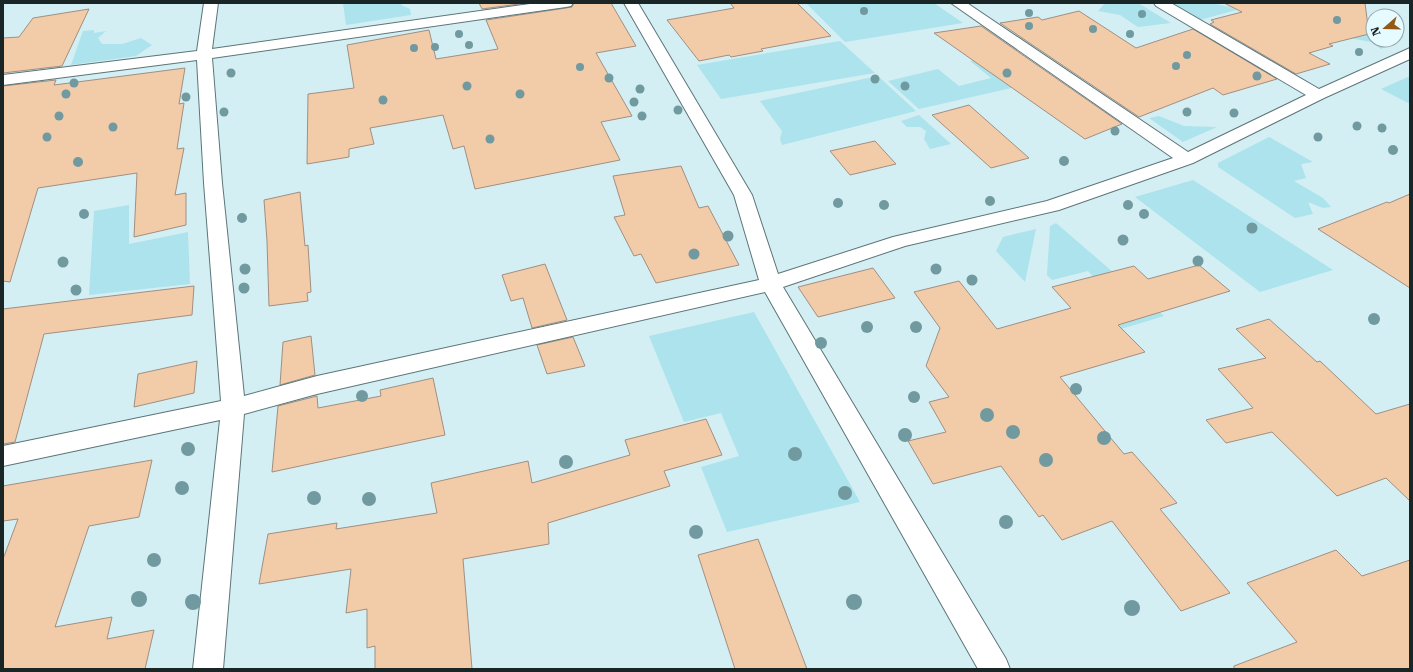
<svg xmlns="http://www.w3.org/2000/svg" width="1413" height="672" font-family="'Roboto Serif',serif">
  <rect width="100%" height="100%" fill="#d3eff4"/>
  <path fill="#ace3ec" d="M343,3H402L401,5L410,9L411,15L346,25Z
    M806,3H934L963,23L845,42Z
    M1105,3H1138L1171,23L1138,27L1120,15L1098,11Z
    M1172,3H1211L1240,9L1200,20Z
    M1334,3L1373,22V40H1397V34L1404,37L1381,49L1371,42L1349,38Z
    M94,30V33L106,31L98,38L102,44H122L141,38L152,45L136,56L71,65L83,31Z
    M840,41L875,73L721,99L697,65Z
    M990,57L1047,80L919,109L888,81L938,69L959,86L991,78L970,61Z
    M878,76L916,111L782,145L780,139L782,131L760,101Z
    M1410,76V104L1381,89Z
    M919,115L951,144L930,149L924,139L926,131L920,127H907L901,121Z
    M1159,116L1184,126L1217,127L1183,142L1149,118Z
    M1269,137L1313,162L1301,164L1306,178L1294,181L1323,198L1331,207L1323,208L1308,202L1313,214L1295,218L1218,167V163Z
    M1193,180L1333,270L1260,292L1135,197Z
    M129,205V244L188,232L190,284L89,295L94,211Z
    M1056,223L1164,316L1101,335L1122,308L1088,271L1052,280L1047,275L1050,226Z
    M1036,229L1025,282L996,251L1003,237Z
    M754,312L860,502L727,532L701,467L739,456L721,413L684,422L649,336Z"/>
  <path fill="#f2cba9" stroke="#a18f81" d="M479,3H526L482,9Z
    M574,3H611L636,46L596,53L632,116L601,122L620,160L475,189L464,146L453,149L443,115L370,128L374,144L349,149V157L307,164L308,94L354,88L347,45L429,30L436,59L498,49L486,20L566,8L572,7Z
    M730,3H797L831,36L761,49L763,51L731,57L729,55L699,61L667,20L734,8Z
    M1224,3H1365L1369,34L1329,44L1333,46L1309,53L1330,64L1296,74L1210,24L1214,22L1211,20L1242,12Z
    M89,9L62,66L3,73V38L19,37L33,18Z
    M1079,11L1136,48L1193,29L1277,79L1223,95L1213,88L1139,117L1000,23L1038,17L1042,20Z
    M981,26L1122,124L1085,139L934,33Z
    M185,68L179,104L184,103L177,149L184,148L175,195L186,193V225L134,237L137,173L38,188L10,282L3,281V86L56,80L54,85Z
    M969,105L1029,158L991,168L932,115Z
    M875,141L896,164L850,175L830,151Z
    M681,166L699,208L708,206L739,265L656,283L641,254L634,256L614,217L625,215L613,176Z
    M300,192L305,246L308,245L311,292L307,293L308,301L269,306L267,241L264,200Z
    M1410,194V288L1318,229L1387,202L1389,203Z
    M545,264L567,320L532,328L523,298L511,301L502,275Z
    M1199,265L1230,291L1118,325L1145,352L1060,377L1124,454L1132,452L1177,503L1160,509L1230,593L1181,611L1112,521L1062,540L1043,515L1039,517L1001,466L933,484L908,441L946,432L929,402L949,397L926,366L940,328L914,292L959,281L997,329L1071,308L1052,287L1134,266L1148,279Z
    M873,268L895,298L818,317L798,287Z
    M194,286L192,315L44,334L15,442L3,444V309Z
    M1269,319L1317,362L1320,361L1376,414L1410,404V501L1386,478L1337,496L1272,432L1226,443L1206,420L1253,408L1218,369L1266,358L1236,329Z
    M311,336L315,375L280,385L283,342Z
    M573,337L585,366L547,374L537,345Z
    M197,361L194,393L134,407L138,374Z
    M433,378L445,435L272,472L278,406L317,396L318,408L381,396L380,390Z
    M706,419L722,455L664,471L670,486L548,523L549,544L463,559L472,669H375V646L367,648V609L346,613L351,569L259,584L268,534L337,523L336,529L437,513L431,483L528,461L532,483L630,455L625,440Z
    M152,460L139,517L89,526L55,627L112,617L107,639L154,630L145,669H3V559L18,519L3,521V486Z
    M758,539L807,669H735L698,555Z
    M1336,550L1362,576L1410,560V669H1234V666L1297,642L1247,583Z"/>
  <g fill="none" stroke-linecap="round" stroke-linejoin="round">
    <defs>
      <path id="minor" d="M204,3H218L212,49L537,3H573L571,6L566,7L212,58L222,183L244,396L317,376L759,280L734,195L624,3H638L752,195L778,274L893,237L1047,201L1173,158L951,3H967L1188,152L1306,95L1156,6L1154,3H1171L1319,89L1410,48V59L1324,98L1193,163L1059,210L905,246L783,287L1006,659L1010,669H978L765,292L317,394L244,414L223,669H193L220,420L3,466V446L221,401L204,183L197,60L3,85V75L197,51Z"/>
    </defs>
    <use href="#minor" stroke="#5c7578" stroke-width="2"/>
    <use href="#minor" fill="#fff" fill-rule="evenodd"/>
  </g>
  <g fill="#709aa0">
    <circle cx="864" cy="11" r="4"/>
    <circle cx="1029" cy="13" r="4"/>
    <circle cx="1142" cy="14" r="4"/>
    <circle cx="1337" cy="20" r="4"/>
    <circle cx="1029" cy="26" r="4"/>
    <circle cx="1093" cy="29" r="4"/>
    <circle cx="459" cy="34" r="4"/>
    <circle cx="1130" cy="34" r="4"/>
    <circle cx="469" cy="45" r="4"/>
    <circle cx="435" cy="47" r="4"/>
    <circle cx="414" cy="48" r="4"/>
    <circle cx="1359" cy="52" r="4"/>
    <circle cx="1187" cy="55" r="4"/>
    <circle cx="1176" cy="66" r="4"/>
    <circle cx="580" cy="67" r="4"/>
    <circle cx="231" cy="73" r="4.5"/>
    <circle cx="1007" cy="73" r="4.5"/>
    <circle cx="1257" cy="76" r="4.5"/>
    <circle cx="609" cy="78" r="4.5"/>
    <circle cx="875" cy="79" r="4.5"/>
    <circle cx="74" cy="83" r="4.5"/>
    <circle cx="467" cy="86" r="4.5"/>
    <circle cx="905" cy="86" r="4.5"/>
    <circle cx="640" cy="89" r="4.5"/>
    <circle cx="66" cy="94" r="4.5"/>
    <circle cx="520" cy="94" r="4.5"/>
    <circle cx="186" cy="97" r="4.5"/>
    <circle cx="383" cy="100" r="4.5"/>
    <circle cx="634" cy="102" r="4.5"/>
    <circle cx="678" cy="110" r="4.5"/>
    <circle cx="224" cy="112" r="4.5"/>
    <circle cx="1187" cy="112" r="4.5"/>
    <circle cx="1234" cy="113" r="4.5"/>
    <circle cx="59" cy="116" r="4.5"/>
    <circle cx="642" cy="116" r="4.5"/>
    <circle cx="1357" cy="126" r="4.5"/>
    <circle cx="113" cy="127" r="4.5"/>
    <circle cx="1382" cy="128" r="4.5"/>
    <circle cx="1115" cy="131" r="4.5"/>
    <circle cx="47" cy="137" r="4.5"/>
    <circle cx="1318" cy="137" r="4.5"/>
    <circle cx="490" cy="139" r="4.5"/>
    <circle cx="1393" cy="150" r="5"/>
    <circle cx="1064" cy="161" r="5"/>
    <circle cx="78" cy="162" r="5"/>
    <circle cx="990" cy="201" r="5"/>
    <circle cx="838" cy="203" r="5"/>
    <circle cx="884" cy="205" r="5"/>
    <circle cx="1128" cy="205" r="5"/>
    <circle cx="84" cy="214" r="5"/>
    <circle cx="1144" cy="214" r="5"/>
    <circle cx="242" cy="218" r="5"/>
    <circle cx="1252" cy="228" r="5.5"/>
    <circle cx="728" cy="236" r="5.5"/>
    <circle cx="1123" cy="240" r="5.5"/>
    <circle cx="694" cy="254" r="5.5"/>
    <circle cx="1198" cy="261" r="5.5"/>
    <circle cx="63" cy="262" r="5.5"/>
    <circle cx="245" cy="269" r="5.5"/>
    <circle cx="936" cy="269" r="5.5"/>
    <circle cx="972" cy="280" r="5.5"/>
    <circle cx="244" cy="288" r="5.5"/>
    <circle cx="76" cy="290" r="5.5"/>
    <circle cx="1374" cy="319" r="6"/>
    <circle cx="867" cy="327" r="6"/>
    <circle cx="916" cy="327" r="6"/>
    <circle cx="821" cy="343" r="6"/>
    <circle cx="1076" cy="389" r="6"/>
    <circle cx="362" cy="396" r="6"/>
    <circle cx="914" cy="397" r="6"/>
    <circle cx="987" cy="415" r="7"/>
    <circle cx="1013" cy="432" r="7"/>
    <circle cx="905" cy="435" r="7"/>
    <circle cx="1104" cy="438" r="7"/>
    <circle cx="188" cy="449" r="7"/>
    <circle cx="795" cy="454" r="7"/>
    <circle cx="1046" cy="460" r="7"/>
    <circle cx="566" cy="462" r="7"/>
    <circle cx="182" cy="488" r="7"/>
    <circle cx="845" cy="493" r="7"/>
    <circle cx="314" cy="498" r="7"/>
    <circle cx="369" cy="499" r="7"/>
    <circle cx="1006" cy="522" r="7"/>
    <circle cx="696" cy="532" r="7"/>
    <circle cx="154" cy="560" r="7"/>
    <circle cx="139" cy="599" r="8"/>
    <circle cx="193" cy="602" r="8"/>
    <circle cx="854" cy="602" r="8"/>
    <circle cx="1132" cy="608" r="8"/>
  </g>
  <rect width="1413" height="672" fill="none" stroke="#1a2526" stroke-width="8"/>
  <g transform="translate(1385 28) rotate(250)"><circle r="19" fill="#e5fbff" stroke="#94a5a8"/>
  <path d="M0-3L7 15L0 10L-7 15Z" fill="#935917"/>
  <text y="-6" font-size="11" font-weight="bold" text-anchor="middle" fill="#1a2526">N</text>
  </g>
</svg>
